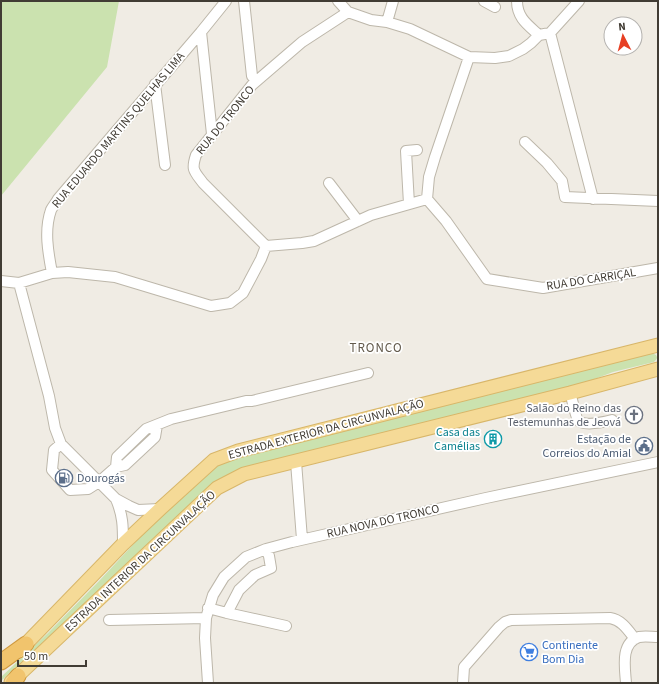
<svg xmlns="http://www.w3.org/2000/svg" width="659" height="684" font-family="'Source Sans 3',sans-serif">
  <rect width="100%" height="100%" fill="#f0ece4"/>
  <path fill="#cbe2af" d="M1,1H119L107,67L1,196Z
    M652,353L656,355C658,358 657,359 654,362L613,372L574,387L239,471L106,584L1,681V677L48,633L100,580L143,534L215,465L232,457Z"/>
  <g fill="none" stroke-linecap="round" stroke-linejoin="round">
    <defs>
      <path id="minor" d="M244,1L252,76
        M338,1L348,12L371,20L387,22L410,29L469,57L435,157L429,177L427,199L446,221L487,279L543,288L658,268
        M484,1L495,7
        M517,1C517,18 528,25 539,35
        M348,12L302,42L252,85L196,155C191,170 194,171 203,183L266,246L302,243L314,241L371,215L427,199
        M387,22L393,1
        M201,32L212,134
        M550,33L593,199
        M469,57L495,58L509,56L523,49L531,43L539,35L550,33L579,1
        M155,84L165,165
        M525,142L547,163L562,181L565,197L658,201
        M329,183L358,221
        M409,204L406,151L417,150
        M52,273C48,252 44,230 51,210C53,206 56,203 58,199L201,32L226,1
        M1,281L19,283L52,273L68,272L115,277L211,306L230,303L243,293L261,259L266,246
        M19,283L49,396L55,428L61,444L116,499L129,506L138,510L160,509
        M570,393C572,398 576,418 578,420C583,427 604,422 612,420
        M61,444L54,450L52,470L70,490L88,489L99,482L116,467L125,465L155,437L157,425
        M296,462L302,539
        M116,467L117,457L146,429L171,419L246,401H252L368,373
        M116,499C123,516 123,526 123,544
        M208,608L227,613L286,626
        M227,613L239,590L255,575L271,568L269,556L266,549
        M109,620L206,618
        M208,683L205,638L206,618L213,595L224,577L246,557L266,549L292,542L486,498L658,462
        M463,683L464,667L499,627L505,622L511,620L610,618C622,620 628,630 635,639
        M626,683C625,668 620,643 639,637C645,636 652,637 658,637"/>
      <path id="major" d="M19,651L123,544L160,509L214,460L238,451L658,345
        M11,682L217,488L244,474L570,393L658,369"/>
      <path id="highway" d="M1,662L26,644
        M13,683L18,676"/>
    </defs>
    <use href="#minor" stroke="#bdb7aa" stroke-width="12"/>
    <use href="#major" stroke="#d8b669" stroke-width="15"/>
    <use href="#highway" stroke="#cf993f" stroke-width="17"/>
    <use href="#minor" stroke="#fff" stroke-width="10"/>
    <use href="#major" stroke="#f5da97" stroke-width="13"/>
    <use href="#highway" stroke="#f1c46d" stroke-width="15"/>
  </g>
  <defs>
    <symbol id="church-ring" viewBox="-11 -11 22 22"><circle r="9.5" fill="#fff" stroke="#6b7280" stroke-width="1.5"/><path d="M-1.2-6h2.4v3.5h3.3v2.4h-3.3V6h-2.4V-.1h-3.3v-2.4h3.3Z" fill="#6b7280"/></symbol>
    <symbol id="building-ring" viewBox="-11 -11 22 22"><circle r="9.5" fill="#fff" stroke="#0f9aa8" stroke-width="1.5"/><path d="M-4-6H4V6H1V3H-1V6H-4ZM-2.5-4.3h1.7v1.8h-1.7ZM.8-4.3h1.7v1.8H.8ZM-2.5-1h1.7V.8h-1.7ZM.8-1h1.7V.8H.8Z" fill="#0f9aa8"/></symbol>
    <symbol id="civic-ring" viewBox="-11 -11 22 22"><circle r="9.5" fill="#fff" stroke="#5c6f8a" stroke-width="1.5"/><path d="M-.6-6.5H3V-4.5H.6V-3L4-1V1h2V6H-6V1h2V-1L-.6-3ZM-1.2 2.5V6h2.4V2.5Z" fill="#5c6f8a"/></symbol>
    <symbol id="fuel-ring" viewBox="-11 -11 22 22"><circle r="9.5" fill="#fff" stroke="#5c6f8a" stroke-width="1.5"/><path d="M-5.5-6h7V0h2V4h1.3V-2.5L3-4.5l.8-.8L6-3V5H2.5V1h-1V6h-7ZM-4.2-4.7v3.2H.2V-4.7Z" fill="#5c6f8a"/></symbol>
    <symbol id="supermarket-ring" viewBox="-11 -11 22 22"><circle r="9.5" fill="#fff" stroke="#3f7fe0" stroke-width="1.5"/><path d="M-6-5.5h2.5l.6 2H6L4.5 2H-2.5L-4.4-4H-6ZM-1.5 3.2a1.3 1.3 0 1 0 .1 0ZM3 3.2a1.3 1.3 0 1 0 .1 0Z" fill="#3f7fe0"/></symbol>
  </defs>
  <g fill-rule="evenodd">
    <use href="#church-ring" x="624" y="405" width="20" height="20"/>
    <use href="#building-ring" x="483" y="429" width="20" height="20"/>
    <use href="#civic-ring" x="634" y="436" width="20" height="20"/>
    <use href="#fuel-ring" x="54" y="468" width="20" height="20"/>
    <use href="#supermarket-ring" x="519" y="642" width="20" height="20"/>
  </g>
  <g text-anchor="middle" stroke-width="3.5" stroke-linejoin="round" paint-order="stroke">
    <g font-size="12" fill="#413c34" stroke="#fff">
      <text transform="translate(225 120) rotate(-51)" y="4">RUA DO TRONCO</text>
      <text transform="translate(118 130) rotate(-50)" y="4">RUA EDUARDO MARTINS QUELHAS LIMA</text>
      <text transform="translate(591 279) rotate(-9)" y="4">RUA DO CARRIÇAL</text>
      <text transform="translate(326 429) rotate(-15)" y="4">ESTRADA EXTERIOR DA CIRCUNVALAÇÃO</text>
      <text transform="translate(383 521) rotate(-13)" y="4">RUA NOVA DO TRONCO</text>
      <text transform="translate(140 561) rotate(-43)" y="4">ESTRADA INTERIOR DA CIRCUNVALAÇÃO</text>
    </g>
    <g font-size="12" fill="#5b616d" stroke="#fff" text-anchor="end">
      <text x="621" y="412">Salão do Reino das<tspan x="621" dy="14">Testemunhas de Jeová</tspan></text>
    </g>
    <g font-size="12" fill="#0d838f" stroke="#fff" text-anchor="end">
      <text x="480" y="436">Casa das<tspan x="480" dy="14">Camélias</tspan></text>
    </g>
    <g font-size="12" fill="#4e5e75" stroke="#fff" text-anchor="end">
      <text x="631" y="443">Estação de<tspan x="631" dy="14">Correios do Amial</tspan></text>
      <text x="77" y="482" text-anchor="start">Dourogás</text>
    </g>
    <g font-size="12" fill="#366cbe" stroke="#fff" text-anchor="start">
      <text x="542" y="649">Continente<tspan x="542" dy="14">Bom Dia</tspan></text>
    </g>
    <g font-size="13" letter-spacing="1" fill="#635a4c" stroke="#fff">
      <text x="376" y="352">TRONCO</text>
    </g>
  </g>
  <rect width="659" height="684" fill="none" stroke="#413c34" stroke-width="4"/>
  <g transform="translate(623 36) rotate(354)"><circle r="19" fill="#ffffff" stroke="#b3b1ae"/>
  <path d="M0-3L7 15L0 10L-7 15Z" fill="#e73f23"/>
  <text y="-6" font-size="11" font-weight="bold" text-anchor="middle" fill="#413c34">N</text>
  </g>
  <path d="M18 660v6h68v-6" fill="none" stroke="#413c34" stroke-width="2"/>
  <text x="24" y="660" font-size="12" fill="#413c34" stroke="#ffffff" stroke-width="3" paint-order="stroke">50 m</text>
</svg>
